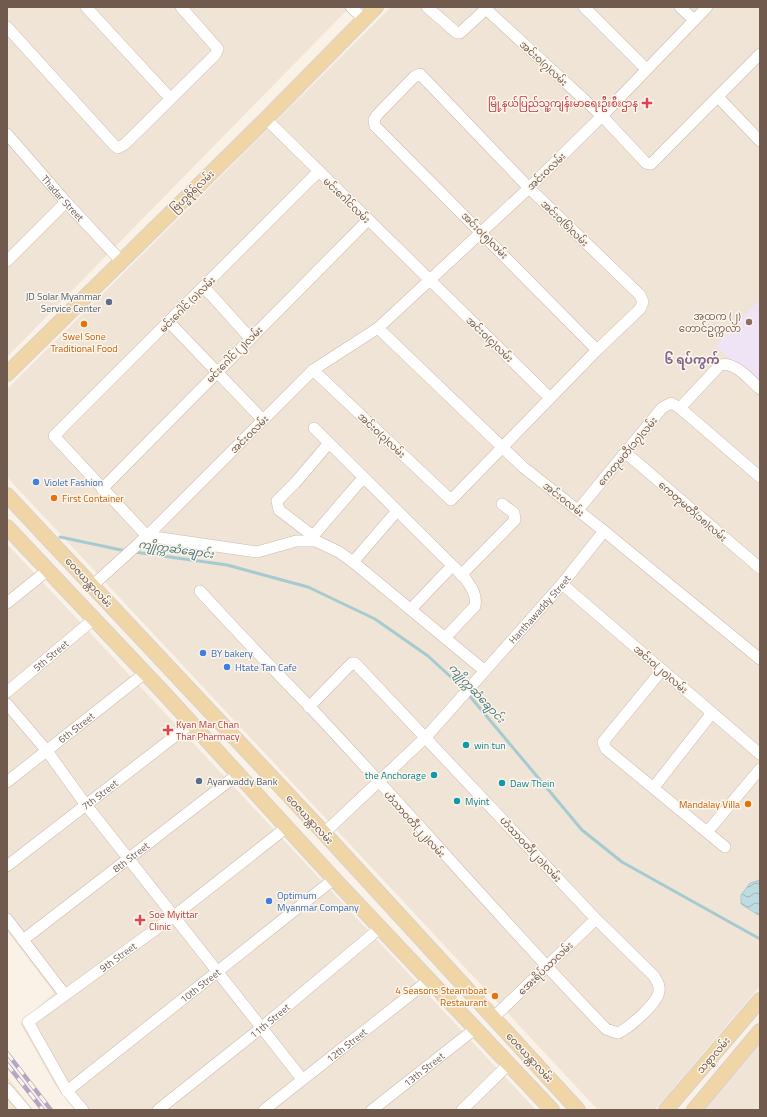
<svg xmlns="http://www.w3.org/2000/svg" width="767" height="1117" font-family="'Titillium Web','Noto Sans Myanmar',sans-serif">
  <defs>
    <pattern id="water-waves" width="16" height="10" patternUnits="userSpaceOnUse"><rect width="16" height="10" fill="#bddce1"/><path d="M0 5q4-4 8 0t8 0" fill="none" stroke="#9eb5b9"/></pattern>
  </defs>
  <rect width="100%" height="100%" fill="#faf2e7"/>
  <path fill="#f0e4d6" d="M7,7H350L7,357Z
    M391,7H760V986L655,1110H598L7,477V389Z
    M7,544L536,1110H75L55,1085L20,1023L54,993L7,931Z
    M760,1043V1110H703Z
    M7,1076L33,1110H7Z"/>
  <path fill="#efe3f6" d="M760,299V383L715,346Z"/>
  <path fill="url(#water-waves)" stroke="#a5cbd1" d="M760,880V916L741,904V895L750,883Z"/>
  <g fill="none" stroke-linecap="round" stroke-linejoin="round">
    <path stroke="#a5cbd1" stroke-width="3" d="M60,537L126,551
      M134,552L227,565L308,587L375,619L428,656L464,689
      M468,694L582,830L622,862L760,939"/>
    <defs>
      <g id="minor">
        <path d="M86,7L170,98"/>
        <path d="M351,7L364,19"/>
        <path d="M427,7L457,33H460L488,7"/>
        <path d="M584,7L646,69"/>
        <path d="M680,7L694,20"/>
        <path d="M486,9L602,116L646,163L651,164L760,54"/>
        <path d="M7,27L114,145L118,148L125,144L215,55L218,49L181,7"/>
        <path d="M718,97L760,141"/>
        <path d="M266,119L550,398"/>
        <path id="s1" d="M7,134L66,202L121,261"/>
        <path d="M319,171L54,436L147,536L257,552L296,541H316L339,552L353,562L485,671"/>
        <path d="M7,261L66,202"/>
        <path d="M204,287L250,338"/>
        <path d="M169,322L263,420"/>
        <path d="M378,328L523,467L604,531L760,659"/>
        <path d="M313,370L451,500L597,350L640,309L643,302L640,295L529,188L420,74L414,77L377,115L374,120L375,126L597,350"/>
        <path d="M680,408L760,477"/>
        <path d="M314,428L465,578C471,587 477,594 475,606L445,638"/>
        <path d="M626,453L760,568"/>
        <path d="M102,489L368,220"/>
        <path d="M578,510L662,408L671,403L680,408L720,365C735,361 749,379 760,389"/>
        <path d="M313,536L363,478"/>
        <path d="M316,541L313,536L279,510L277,501L295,483L329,443"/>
        <path d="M353,562L397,511"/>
        <path d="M461,575L515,520L514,513L502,504"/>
        <path d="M562,584L760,754"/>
        <path d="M92,586L147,536L313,370L378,328L529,188L602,116L707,7"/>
        <path d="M200,591C236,631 273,669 310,707C410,813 505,924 606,1029L618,1033C629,1028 658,1003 659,991C660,985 657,981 654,976L596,919L355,663H352L309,707"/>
        <path d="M7,603L48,570"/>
        <path d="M411,609L452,566"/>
        <path d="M662,670L603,742L606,749L725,847"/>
        <path id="s2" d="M7,692L94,619"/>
        <path d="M7,704L47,751L83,801L302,1079"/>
        <path id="s3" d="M7,782L145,673"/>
        <path d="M654,787L712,713"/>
        <path d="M708,831L760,769"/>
        <path id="s4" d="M324,833L426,737L562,584L604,531"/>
        <path id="s5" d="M7,866L192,723"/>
        <path d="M7,919L65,995"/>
        <path id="s6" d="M23,940L238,774"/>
        <path d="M493,1018L596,919"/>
        <path d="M7,1089L25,1110"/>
        <path id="s7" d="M67,1091L334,879"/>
        <path id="s8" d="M83,1110L67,1091L28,1022L174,916L287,827"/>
        <path id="s9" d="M158,1110L261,1028L380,928"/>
        <path id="s10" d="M264,1110L429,980"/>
        <path id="s11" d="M372,1110L476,1028"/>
        <path d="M462,1110L508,1065"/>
      </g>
      <path id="major" d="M7,374L266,119L376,7
        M7,495L324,833L578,1110
        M7,527L162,691L334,879L552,1110
        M666,1110L760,1000
        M694,1110L760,1031"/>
    </defs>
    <use href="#minor" stroke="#cabaae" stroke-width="12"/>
    <use href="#major" stroke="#d7d1cd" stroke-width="16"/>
    <use href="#minor" stroke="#fff" stroke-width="11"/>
    <use href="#major" stroke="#f0d5a7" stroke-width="14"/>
    <defs>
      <path id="rail" d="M7,1053L51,1110
        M7,1064L43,1110"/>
    </defs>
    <use href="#rail" stroke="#b5a6c2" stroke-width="4.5"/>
    <use href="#rail" stroke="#fdf6ec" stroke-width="3" stroke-dasharray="9" stroke-linecap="butt"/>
  </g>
  <g fill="#e0444e" stroke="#fdf6ec" stroke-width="1.5">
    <path d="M645 97h4v4h4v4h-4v4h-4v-4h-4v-4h4z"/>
    <path d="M166 724h4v4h4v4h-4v4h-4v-4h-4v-4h4z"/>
    <path d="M138 914h4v4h4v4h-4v4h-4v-4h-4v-4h4z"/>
  </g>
  <g fill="#5c6f8a" stroke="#fdf6ec" stroke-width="1.5">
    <circle cx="109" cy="302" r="4"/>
    <circle cx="199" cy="781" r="4"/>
  </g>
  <circle fill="#8d6e63" stroke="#fdf6ec" stroke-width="1.5" cx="749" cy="322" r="4"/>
  <g fill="#e8710a" stroke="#fdf6ec" stroke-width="1.5">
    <circle cx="84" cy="324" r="4"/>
    <circle cx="54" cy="498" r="4"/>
    <circle cx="748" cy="804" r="4"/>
    <circle cx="495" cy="996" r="4"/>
  </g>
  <g fill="#3f7fe0" stroke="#fdf6ec" stroke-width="1.5">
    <circle cx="36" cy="482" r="4"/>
    <circle cx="203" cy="653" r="4"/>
    <circle cx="227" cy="667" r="4"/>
    <circle cx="269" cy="901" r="4"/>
  </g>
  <g fill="#0f9aa8" stroke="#fdf6ec" stroke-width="1.5">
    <circle cx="466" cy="745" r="4"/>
    <circle cx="434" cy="775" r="4"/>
    <circle cx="502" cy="783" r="4"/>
    <circle cx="457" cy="801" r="4"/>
  </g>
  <g text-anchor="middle" stroke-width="3" stroke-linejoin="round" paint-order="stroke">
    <g font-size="10" fill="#705a4e" stroke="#fdf6ec">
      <text transform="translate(544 63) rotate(43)" y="4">အင်းဝ(၇)လမ်း</text>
      <text transform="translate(546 171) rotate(-44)" y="4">အင်းဝလမ်း</text>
      <text transform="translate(192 191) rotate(-44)" y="4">ဗြဟ္မစိုရ်လမ်း</text>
      <text dy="4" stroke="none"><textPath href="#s1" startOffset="85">Thadar Street</textPath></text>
      <text transform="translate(347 200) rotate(44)" y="4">မင်းဂေါင်လမ်း</text>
      <text transform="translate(565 223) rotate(44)" y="4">အင်းဝ(၆)လမ်း</text>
      <text transform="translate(485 235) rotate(45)" y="4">အင်းဝ(၅)လမ်း</text>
      <text transform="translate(187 304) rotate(-45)" y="4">မင်းဂေါင် (၁)လမ်း</text>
      <text transform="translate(490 339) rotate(44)" y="4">အင်းဝ(၄)လမ်း</text>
      <text transform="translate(234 354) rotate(-45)" y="4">မင်းဂေါင် (၂)လမ်း</text>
      <text transform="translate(249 434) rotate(-45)" y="4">အင်းဝလမ်း</text>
      <text transform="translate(382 435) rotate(43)" y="4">အင်းဝ(၃)လမ်း</text>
      <text transform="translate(627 451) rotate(-50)" y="4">ကေတုမတီ(၁၇)လမ်း</text>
      <text transform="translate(564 499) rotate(38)" y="4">အင်းဝလမ်း</text>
      <text transform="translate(693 511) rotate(41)" y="4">ကေတုမတီ(၁၈)လမ်း</text>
      <text transform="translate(89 582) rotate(47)" y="4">ဝေဇယန္တာလမ်း</text>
      <text dy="4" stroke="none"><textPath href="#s4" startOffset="311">Hanthawaddy Street</textPath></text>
      <text dy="4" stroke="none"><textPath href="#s2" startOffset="57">5th Street</textPath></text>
      <text transform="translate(661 669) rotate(41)" y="4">အင်းဝ(၂၀)လမ်း</text>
      <text dy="4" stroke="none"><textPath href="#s3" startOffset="88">6th Street</textPath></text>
      <text dy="4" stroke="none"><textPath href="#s5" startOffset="117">7th Street</textPath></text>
      <text transform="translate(310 819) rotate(47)" y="4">ဝေဇယန္တာလမ်း</text>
      <text transform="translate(415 824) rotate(48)" y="4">ဟံသာဝတီ(၂၂)လမ်း</text>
      <text transform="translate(531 849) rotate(47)" y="4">ဟံသာဝတီ(၂၁)လမ်း</text>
      <text dy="4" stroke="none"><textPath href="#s6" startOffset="136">8th Street</textPath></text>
      <text dy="4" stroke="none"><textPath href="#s8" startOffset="215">9th Street</textPath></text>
      <text transform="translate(545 968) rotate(-44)" y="4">အေးရိပ်သာလမ်း</text>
      <text dy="4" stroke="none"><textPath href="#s7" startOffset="170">10th Street</textPath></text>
      <text dy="4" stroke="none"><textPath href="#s9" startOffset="143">11th Street</textPath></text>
      <text dy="4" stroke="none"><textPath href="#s10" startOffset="105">12th Street</textPath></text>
      <text transform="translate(713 1055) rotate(-49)" y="4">သစ္စာလမ်း</text>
      <text transform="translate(530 1057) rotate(47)" y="4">ဝေဇယန္တာလမ်း</text>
      <text dy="4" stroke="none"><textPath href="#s11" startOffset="66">13th Street</textPath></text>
    </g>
    <g font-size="10" fill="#be3a42" stroke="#fdf6ec" text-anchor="start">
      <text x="638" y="107" text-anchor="end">မြို့နယ်ပြည်သူ့ကျန်းမာရေးဦးစီးဌာန</text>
      <text x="176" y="728">Kyan Mar Chan<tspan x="176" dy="12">Thar Pharmacy</tspan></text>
      <text x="149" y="918">Soe Myittar<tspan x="149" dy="12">Clinic</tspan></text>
    </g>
    <g font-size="10" fill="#4e5e75" stroke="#fdf6ec" text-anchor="end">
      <text x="101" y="300">JD Solar Myanmar<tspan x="101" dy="12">Service Center</tspan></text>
      <text x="207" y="785" text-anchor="start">Ayarwaddy Bank</text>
    </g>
    <g font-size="10" fill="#785e54" stroke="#fdf6ec" text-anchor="end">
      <text x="741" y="320">အထက (၂)<tspan x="741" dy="12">တောင်ဥက္ကလာ</tspan></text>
    </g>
    <g font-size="10" fill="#c56008" stroke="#fdf6ec" text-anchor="end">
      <text x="84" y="340" text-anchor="middle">Swel Sone<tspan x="84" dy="12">Traditional Food</tspan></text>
      <text x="62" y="502" text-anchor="start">First Container</text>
      <text x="740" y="808">Mandalay Villa</text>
      <text x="487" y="994">4 Seasons Steamboat<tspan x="487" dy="12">Restaurant</tspan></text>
    </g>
    <g font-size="10" fill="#366cbe" stroke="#fdf6ec" text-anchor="start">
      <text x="44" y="486">Violet Fashion</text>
      <text x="211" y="657">BY bakery</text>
      <text x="235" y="671">Htate Tan Cafe</text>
      <text x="277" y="899">Optimum<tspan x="277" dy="12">Myanmar Company</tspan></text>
    </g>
    <g font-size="10" fill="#0d838f" stroke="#fdf6ec" text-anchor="start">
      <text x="474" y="749">win tun</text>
      <text x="426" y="779" text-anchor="end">the Anchorage</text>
      <text x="510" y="787">Daw Thein</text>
      <text x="465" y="805">Myint</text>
    </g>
    <g font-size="11" font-style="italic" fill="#4b7880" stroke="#fdf6ec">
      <text transform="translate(176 549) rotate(8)" y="4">ကျိုက္ကဆံချောင်း</text>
      <text transform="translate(477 693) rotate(47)" y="4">ကျိုက္ကဆံချောင်း</text>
    </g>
    <g font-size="12" font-weight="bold" fill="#7f668c" stroke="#fdf6ec">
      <text x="692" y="364">၆ ရပ်ကွက်</text>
    </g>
  </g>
  <rect width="767" height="1117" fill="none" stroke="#705a4e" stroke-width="16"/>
</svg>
